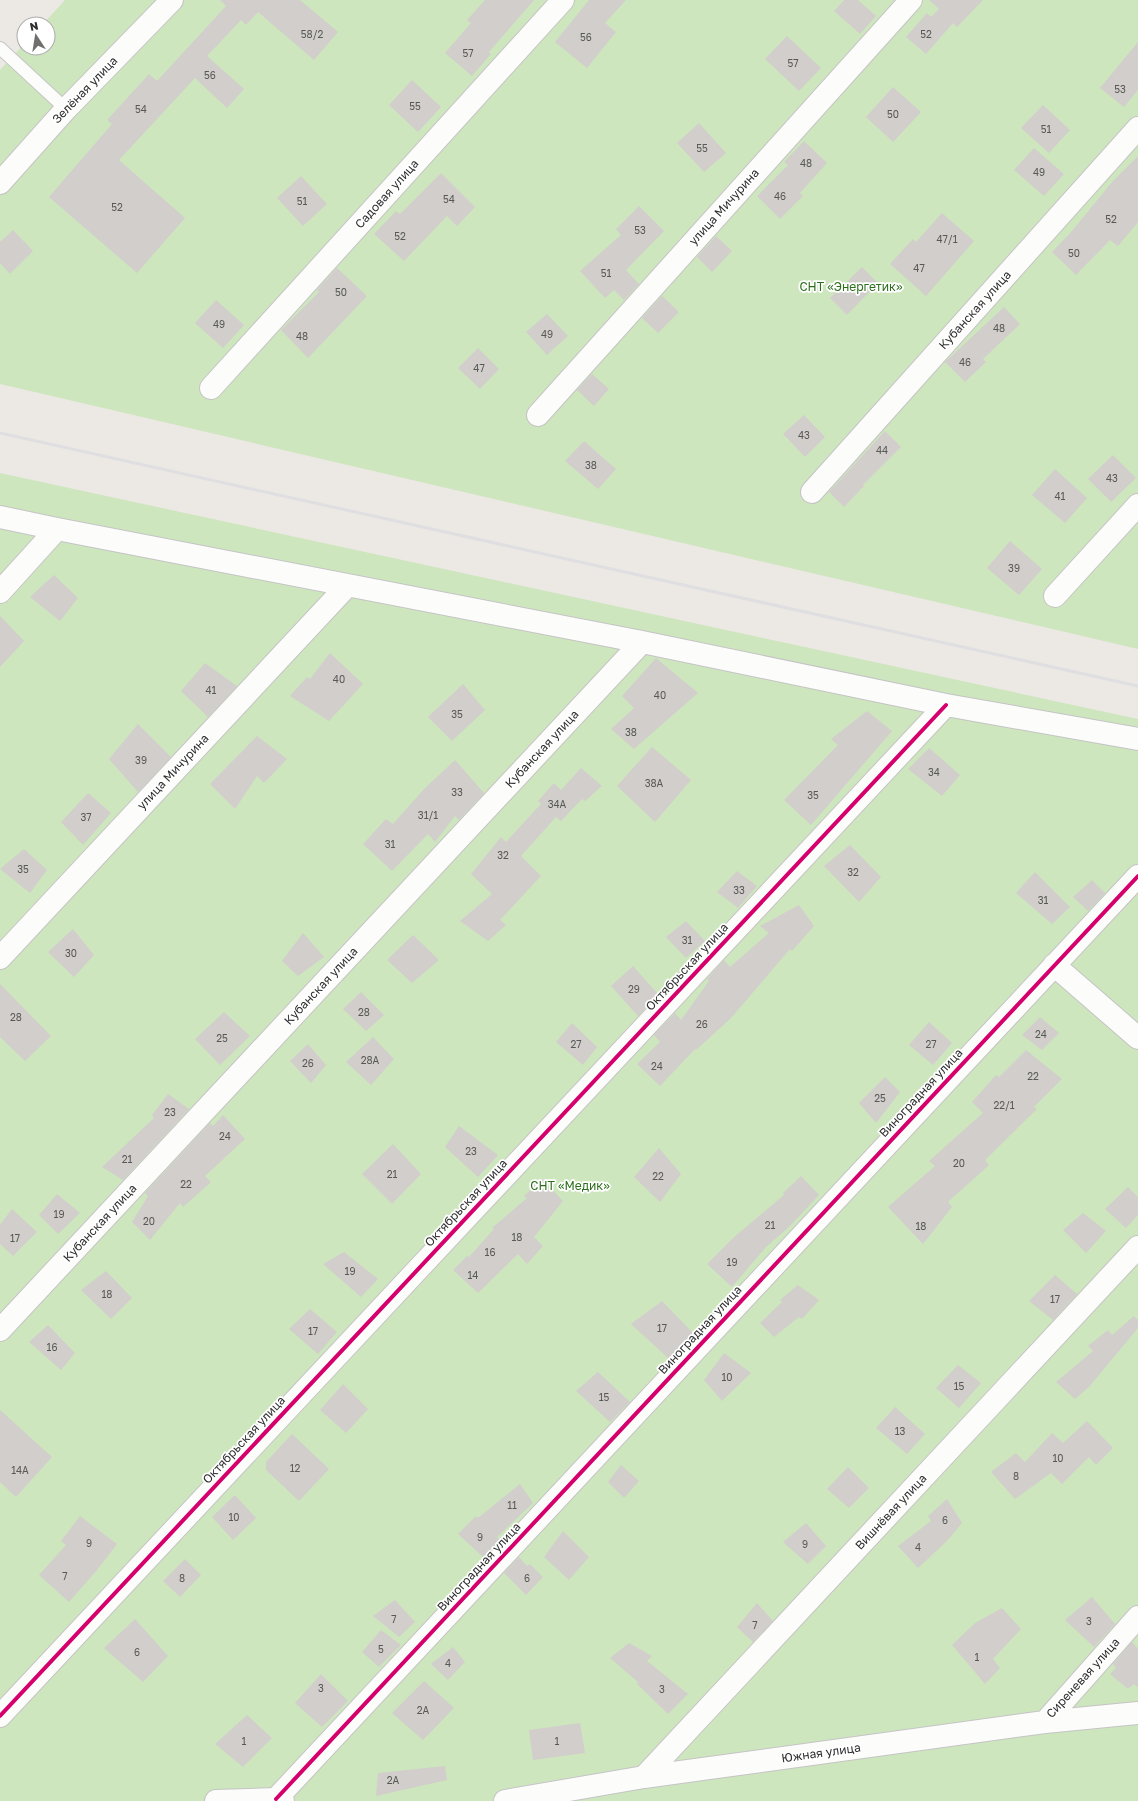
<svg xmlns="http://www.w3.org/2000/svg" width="1138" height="1801" font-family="'Golos Text',sans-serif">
  <rect width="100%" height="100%" fill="#ece8e4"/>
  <path fill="#cee6be" d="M65,0H1138V649L0,384V70L24,44V48H48V24H43Z
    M0,473L1138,719V1801H0Z"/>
  <path fill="#d1cecb" d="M220,0H300L338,32L314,60L258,12L246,25L241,20L207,56L244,89L227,108L195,78L119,160L185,218L137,273L49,197L112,124L107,120L149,74L157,81L226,6Z
    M485,0H534L489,52L491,54L472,76L445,53L471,23L467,20Z
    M589,0H626L605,23L616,32L587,68L555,42Z
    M844,0H858L876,16L860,34L834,11Z
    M929,0H983L957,27L953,23L926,54L906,37L927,13L931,17L939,9Z
    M787,36L821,68L799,91L765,59Z
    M1138,42V90L1124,107L1100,88Z
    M412,80L441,107L418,132L389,105Z
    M893,87L921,112L893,142L866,117Z
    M1043,105L1070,130L1049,153L1021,128Z
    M699,123L726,153L704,172L677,143Z
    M804,141L827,163L800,193L803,196L780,219L757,196L788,165L784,162Z
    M1034,148L1064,174L1044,196L1014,170Z
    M1138,156V222L1118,246L1110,240L1076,275L1052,252L1072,231L1112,182Z
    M441,173L475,207L457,226L447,216L404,261L374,234L396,211L400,214Z
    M301,176L327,204L303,226L277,198Z
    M639,206L664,231L626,270L639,284L624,300L614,290L605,298L580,271L621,235L616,229Z
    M942,213L974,241L926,296L890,264L913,239L916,242Z
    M13,230L33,251L10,274L0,263V242Z
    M716,236L732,251L712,272L697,257Z
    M862,267L878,283L847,315L830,298Z
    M337,268L367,296L308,358L281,330L319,292L317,290Z
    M662,296L679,312L658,333L642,318Z
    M216,300L244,325L223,348L195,323Z
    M1004,307L1020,324L983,359L986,362L965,382L945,362Z
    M547,314L568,336L547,355L526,332Z
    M478,348L499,369L480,389L458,368Z
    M592,374L609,389L594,406L577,390Z
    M804,415L825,437L805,457L783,434Z
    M885,431L901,447L863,485L864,486L844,507L829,492Z
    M584,441L616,469L598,489L565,461Z
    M1113,455L1136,478L1111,502L1088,479Z
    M1055,469L1087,498L1065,523L1032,495Z
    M1010,541L1042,569L1019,595L987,568Z
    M54,575L78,598L60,621L30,597Z
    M0,616L24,641L0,667Z
    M330,653L363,684L329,721L290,696L307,677L310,679Z
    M656,658L698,693L634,749L611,729L634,708L622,696Z
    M205,663L237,686L208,717L181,691Z
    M463,684L485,710L452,741L428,717Z
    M867,711L892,731L811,825L784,800L838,745L831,739Z
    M138,724L171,757L138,792L109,759Z
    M257,736L287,759L264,783L257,776L235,809L210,784Z
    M652,747L691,780L655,822L617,786Z
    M929,748L960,775L942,796L908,769Z
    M455,760L484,793L459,820L455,816L435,842L428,834L392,871L363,844L386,819L393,824L424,789Z
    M581,768L602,786L585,801L582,799L561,821L556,817L521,856L541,876L500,920L506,925L488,941L460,921L492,894L471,874L501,837L506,842L541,804L538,801L554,783L561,790Z
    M88,793L111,813L83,845L61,822Z
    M850,845L881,877L859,902L824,866Z
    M24,849L47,870L30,893L0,869Z
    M737,871L757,886L738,908L717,892Z
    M1035,872L1070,907L1052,924L1016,893Z
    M1092,880L1105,893L1088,911L1073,897Z
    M799,905L814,926L792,951L790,949L731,1018L696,1050L695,1049L660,1086L637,1064L660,1042L654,1035L675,1013L681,1020L709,981L707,979L724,960L730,967L769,933L760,926Z
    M686,921L705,941L686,958L666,937Z
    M73,929L94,955L74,977L48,952Z
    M303,933L324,957L298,976L282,961Z
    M413,935L439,960L412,983L387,960Z
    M633,966L658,994L638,1016L611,986Z
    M0,984L51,1036L25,1061L0,1037Z
    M361,992L384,1015L366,1031L343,1009Z
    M224,1012L250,1036L220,1065L195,1039Z
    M1040,1017L1059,1033L1042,1050L1022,1035Z
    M929,1022L952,1043L933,1065L909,1045Z
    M572,1023L597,1047L583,1065L556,1042Z
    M373,1037L394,1059L371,1085L346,1062Z
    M308,1044L326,1065L311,1083L290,1061Z
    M1026,1050L1062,1079L1034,1107L1037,1109L985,1160L989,1165L948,1202L952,1207L923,1244L888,1207L935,1166L929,1161L983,1113L972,1102L996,1075L999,1077Z
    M885,1077L900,1092L876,1123L859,1103Z
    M168,1094L189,1109L123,1180L102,1167L154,1118L152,1115Z
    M223,1115L245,1139L205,1176L211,1182L183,1207L180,1203L150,1240L132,1222L148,1196L145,1193L210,1123L213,1126Z
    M459,1126L498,1155L478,1177L445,1147Z
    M393,1144L421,1174L392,1204L362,1174Z
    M659,1148L681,1174L660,1202L634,1177Z
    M801,1176L819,1195L789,1227L766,1247L732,1287L707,1264L733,1238L784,1195L783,1193Z
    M542,1179L563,1201L534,1237L543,1246L527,1264L518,1254L478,1293L453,1270L467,1256L469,1257L494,1229L492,1228L527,1198L524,1196Z
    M1128,1187L1138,1197V1215L1126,1228L1105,1209Z
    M57,1194L80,1213L58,1234L39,1215Z
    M12,1209L37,1232L13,1256L0,1244V1225Z
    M1083,1213L1106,1231L1086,1253L1063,1230Z
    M344,1252L378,1279L361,1297L323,1264Z
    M106,1271L132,1298L111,1319L81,1290Z
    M1055,1275L1077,1294L1053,1320L1029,1301Z
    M798,1285L819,1300L802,1319L799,1317L774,1337L760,1323L782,1302L780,1300Z
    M662,1301L693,1333L669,1359L631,1324Z
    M310,1309L337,1332L318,1354L289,1329Z
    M1134,1316L1138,1320V1328L1089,1387L1075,1399L1056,1382L1093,1351L1088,1346L1108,1330L1112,1335Z
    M48,1325L75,1353L61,1370L29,1342Z
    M724,1353L751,1373L722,1401L704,1380Z
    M958,1365L981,1383L959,1408L936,1388Z
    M598,1372L630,1402L610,1422L576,1391Z
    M343,1384L368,1409L346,1433L320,1410Z
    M895,1407L925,1434L907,1454L876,1428Z
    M0,1410L52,1457L16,1497L0,1482Z
    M1087,1421L1113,1448L1096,1465L1089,1457L1062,1484L1051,1473L1015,1499L991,1472L1016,1453L1025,1462L1052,1433L1063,1443Z
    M292,1434L329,1469L299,1501L266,1470V1462Z
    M621,1465L639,1481L624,1498L608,1482Z
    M848,1467L869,1488L849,1508L827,1489Z
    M520,1484L533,1503L497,1537L501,1540L483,1557L458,1534L476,1516L478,1518Z
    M235,1495L256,1518L233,1540L212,1517Z
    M947,1499L962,1523L947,1541L918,1568L898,1546L931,1521L928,1516Z
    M80,1516L117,1544L97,1570L69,1602L39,1575L66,1545L61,1541Z
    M806,1523L826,1546L808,1564L783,1542Z
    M563,1531L589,1557L569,1580L544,1557Z
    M519,1557L527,1566L530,1564L543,1577L526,1595L504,1573Z
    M185,1559L201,1575L180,1597L163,1581Z
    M1092,1597L1115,1624L1094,1647L1065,1620Z
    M395,1600L415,1622L399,1637L373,1616Z
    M757,1603L773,1621L753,1642L737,1627Z
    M1002,1608L1021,1629L993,1659L1000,1668L985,1684L952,1645L975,1623Z
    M135,1619L168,1656L143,1682L104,1648Z
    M381,1630L401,1645L379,1667L362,1652Z
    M1132,1642L1137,1648L1138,1647V1688L1134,1684L1128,1689L1110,1674L1116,1668L1113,1664Z
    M629,1643L652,1656L647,1661L688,1694L668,1714L637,1684L638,1682L610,1658Z
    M453,1647L465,1662L448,1680L431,1664Z
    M321,1674L348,1701L322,1727L295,1703Z
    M424,1681L454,1708L423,1740L392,1713Z
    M247,1715L272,1738L243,1767L215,1744Z
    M580,1723L585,1753L533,1760L529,1730Z
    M445,1766L447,1780L376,1796L378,1773Z"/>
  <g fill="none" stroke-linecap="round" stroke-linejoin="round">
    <defs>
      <path id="lane" d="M0,48L66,109"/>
      <path id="street" d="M0,183L66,109L172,0
        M211,388L563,0
        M538,415L911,0
        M812,492L1138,128
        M0,517L57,529L642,642L946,705L1138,739
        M0,592L57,529
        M1055,596L1138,505
        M0,958L347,586
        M1054,965L1138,1038
        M0,1330L642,642
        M0,1716L946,705
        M1045,1722L1138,1617
        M644,1777L1138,1247
        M276,1799L1138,876
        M216,1801L276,1799L283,1801
        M505,1801L644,1777L1045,1722L1138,1713"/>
    </defs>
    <use href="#lane" stroke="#c5c4c5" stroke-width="14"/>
    <use href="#street" stroke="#c5c4c5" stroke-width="24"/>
    <use href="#lane" stroke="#fcfcfb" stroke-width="12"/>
    <use href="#street" stroke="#fcfcfb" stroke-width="22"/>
    <path stroke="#dfdfe1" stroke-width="3" d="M0,433L1138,686"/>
    <defs>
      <path id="cycleway" d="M0,1716L946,705
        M276,1799L1138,876"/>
    </defs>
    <use href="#cycleway" stroke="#fff" stroke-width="6"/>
    <use href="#cycleway" stroke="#d6006c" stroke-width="4"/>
  </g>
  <g text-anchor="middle" stroke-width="3.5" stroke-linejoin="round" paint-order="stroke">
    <g font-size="10" fill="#585857">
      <text x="312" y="38">58/2</text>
      <text x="926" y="38">52</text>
      <text x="586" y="41">56</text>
      <text x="468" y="57">57</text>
      <text x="793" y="67">57</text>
      <text x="210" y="79">56</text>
      <text x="1120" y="93">53</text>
      <text x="415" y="110">55</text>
      <text x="141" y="113">54</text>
      <text x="893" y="118">50</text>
      <text x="1046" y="133">51</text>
      <text x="702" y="152">55</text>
      <text x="806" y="167">48</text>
      <text x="1039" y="176">49</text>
      <text x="780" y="200">46</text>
      <text x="449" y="203">54</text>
      <text x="302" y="205">51</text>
      <text x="117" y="211">52</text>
      <text x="1111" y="223">52</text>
      <text x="640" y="234">53</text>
      <text x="400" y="240">52</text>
      <text x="947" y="243">47/1</text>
      <text x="1074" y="257">50</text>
      <text x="919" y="272">47</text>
      <text x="606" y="277">51</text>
      <text x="341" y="296">50</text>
      <text x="219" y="328">49</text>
      <text x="999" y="332">48</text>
      <text x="547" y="338">49</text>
      <text x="302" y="340">48</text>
      <text x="965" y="366">46</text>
      <text x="479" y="372">47</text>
      <text x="804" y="439">43</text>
      <text x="882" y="454">44</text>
      <text x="591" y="469">38</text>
      <text x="1112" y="482">43</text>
      <text x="1060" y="500">41</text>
      <text x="1014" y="572">39</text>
      <text x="339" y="683">40</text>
      <text x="211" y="694">41</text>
      <text x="660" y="699">40</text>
      <text x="457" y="718">35</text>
      <text x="631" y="736">38</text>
      <text x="141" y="764">39</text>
      <text x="934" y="776">34</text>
      <text x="654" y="787">38А</text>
      <text x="457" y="796">33</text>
      <text x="813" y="799">35</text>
      <text x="557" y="808">34А</text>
      <text x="428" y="819">31/1</text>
      <text x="86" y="821">37</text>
      <text x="390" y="848">31</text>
      <text x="503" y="859">32</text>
      <text x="23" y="873">35</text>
      <text x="853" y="876">32</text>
      <text x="739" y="894">33</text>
      <text x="1043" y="904">31</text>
      <text x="687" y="944">31</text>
      <text x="71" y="957">30</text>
      <text x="634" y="993">29</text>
      <text x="364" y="1016">28</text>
      <text x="16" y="1021">28</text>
      <text x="702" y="1028">26</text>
      <text x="1041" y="1038">24</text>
      <text x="222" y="1042">25</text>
      <text x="576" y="1048">27</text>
      <text x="931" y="1048">27</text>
      <text x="370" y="1064">28А</text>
      <text x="308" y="1067">26</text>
      <text x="657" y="1070">24</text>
      <text x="1033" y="1080">22</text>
      <text x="880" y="1102">25</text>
      <text x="1004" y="1109">22/1</text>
      <text x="170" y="1116">23</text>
      <text x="225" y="1140">24</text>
      <text x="471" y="1155">23</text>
      <text x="127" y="1163">21</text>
      <text x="959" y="1167">20</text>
      <text x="392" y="1178">21</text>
      <text x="658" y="1180">22</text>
      <text x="186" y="1188">22</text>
      <text x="59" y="1218">19</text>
      <text x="149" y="1225">20</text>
      <text x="770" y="1229">21</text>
      <text x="921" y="1230">18</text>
      <text x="517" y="1241">18</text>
      <text x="15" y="1242">17</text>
      <text x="490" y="1256">16</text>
      <text x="732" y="1266">19</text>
      <text x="350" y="1275">19</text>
      <text x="473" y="1279">14</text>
      <text x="107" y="1298">18</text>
      <text x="1055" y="1303">17</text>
      <text x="662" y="1332">17</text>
      <text x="313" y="1335">17</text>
      <text x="52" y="1351">16</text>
      <text x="727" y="1381">10</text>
      <text x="959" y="1390">15</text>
      <text x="604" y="1401">15</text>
      <text x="900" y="1435">13</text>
      <text x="1058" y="1462">10</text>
      <text x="295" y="1472">12</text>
      <text x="20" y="1474">14А</text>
      <text x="1016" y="1480">8</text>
      <text x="512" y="1509">11</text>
      <text x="234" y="1521">10</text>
      <text x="945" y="1524">6</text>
      <text x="480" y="1541">9</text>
      <text x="89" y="1547">9</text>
      <text x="805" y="1548">9</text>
      <text x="918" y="1551">4</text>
      <text x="65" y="1580">7</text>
      <text x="182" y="1582">8</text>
      <text x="527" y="1582">6</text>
      <text x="394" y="1623">7</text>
      <text x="1089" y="1625">3</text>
      <text x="755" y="1629">7</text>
      <text x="381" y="1653">5</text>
      <text x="137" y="1656">6</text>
      <text x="977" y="1661">1</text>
      <text x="448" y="1667">4</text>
      <text x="321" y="1692">3</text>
      <text x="662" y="1693">3</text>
      <text x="423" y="1714">2А</text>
      <text x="244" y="1745">1</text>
      <text x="557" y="1745">1</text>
      <text x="393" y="1784">2А</text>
    </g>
    <g font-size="12" fill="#2e2e2e" stroke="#fff">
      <text transform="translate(85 90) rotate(-46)" y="4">Зелёная улица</text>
      <text transform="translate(387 194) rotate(-48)" y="4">Садовая улица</text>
      <text transform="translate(724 207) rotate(-48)" y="4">улица Мичурина</text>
      <text transform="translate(975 310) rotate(-48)" y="4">Кубанская улица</text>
      <text transform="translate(542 749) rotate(-47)" y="4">Кубанская улица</text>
      <text transform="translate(173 772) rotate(-47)" y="4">улица Мичурина</text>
      <text transform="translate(687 967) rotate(-47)" y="4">Октябрьская улица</text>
      <text transform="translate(321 986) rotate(-47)" y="4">Кубанская улица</text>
      <text transform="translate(921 1093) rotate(-47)" y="4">Виноградная улица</text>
      <text transform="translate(466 1203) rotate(-47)" y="4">Октябрьская улица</text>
      <text transform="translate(100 1223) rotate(-47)" y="4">Кубанская улица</text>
      <text transform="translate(700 1330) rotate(-47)" y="4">Виноградная улица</text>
      <text transform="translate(244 1440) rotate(-47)" y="4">Октябрьская улица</text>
      <text transform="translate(891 1512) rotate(-47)" y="4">Вишнёвая улица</text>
      <text transform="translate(479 1567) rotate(-47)" y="4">Виноградная улица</text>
      <text transform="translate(1083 1678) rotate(-48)" y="4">Сиреневая улица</text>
      <text transform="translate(821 1753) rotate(-8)" y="4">Южная улица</text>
    </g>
    <g font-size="12" fill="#2c6e1b" stroke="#fff">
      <text x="851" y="291">СНТ «Энергетик»</text>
      <text x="570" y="1190">СНТ «Медик»</text>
    </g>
  </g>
  <g transform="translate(36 36) rotate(348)"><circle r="19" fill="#ffffff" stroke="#ababab"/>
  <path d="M0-3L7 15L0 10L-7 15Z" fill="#706f6e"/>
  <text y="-6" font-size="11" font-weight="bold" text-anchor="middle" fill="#2e2e2e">N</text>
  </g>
</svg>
